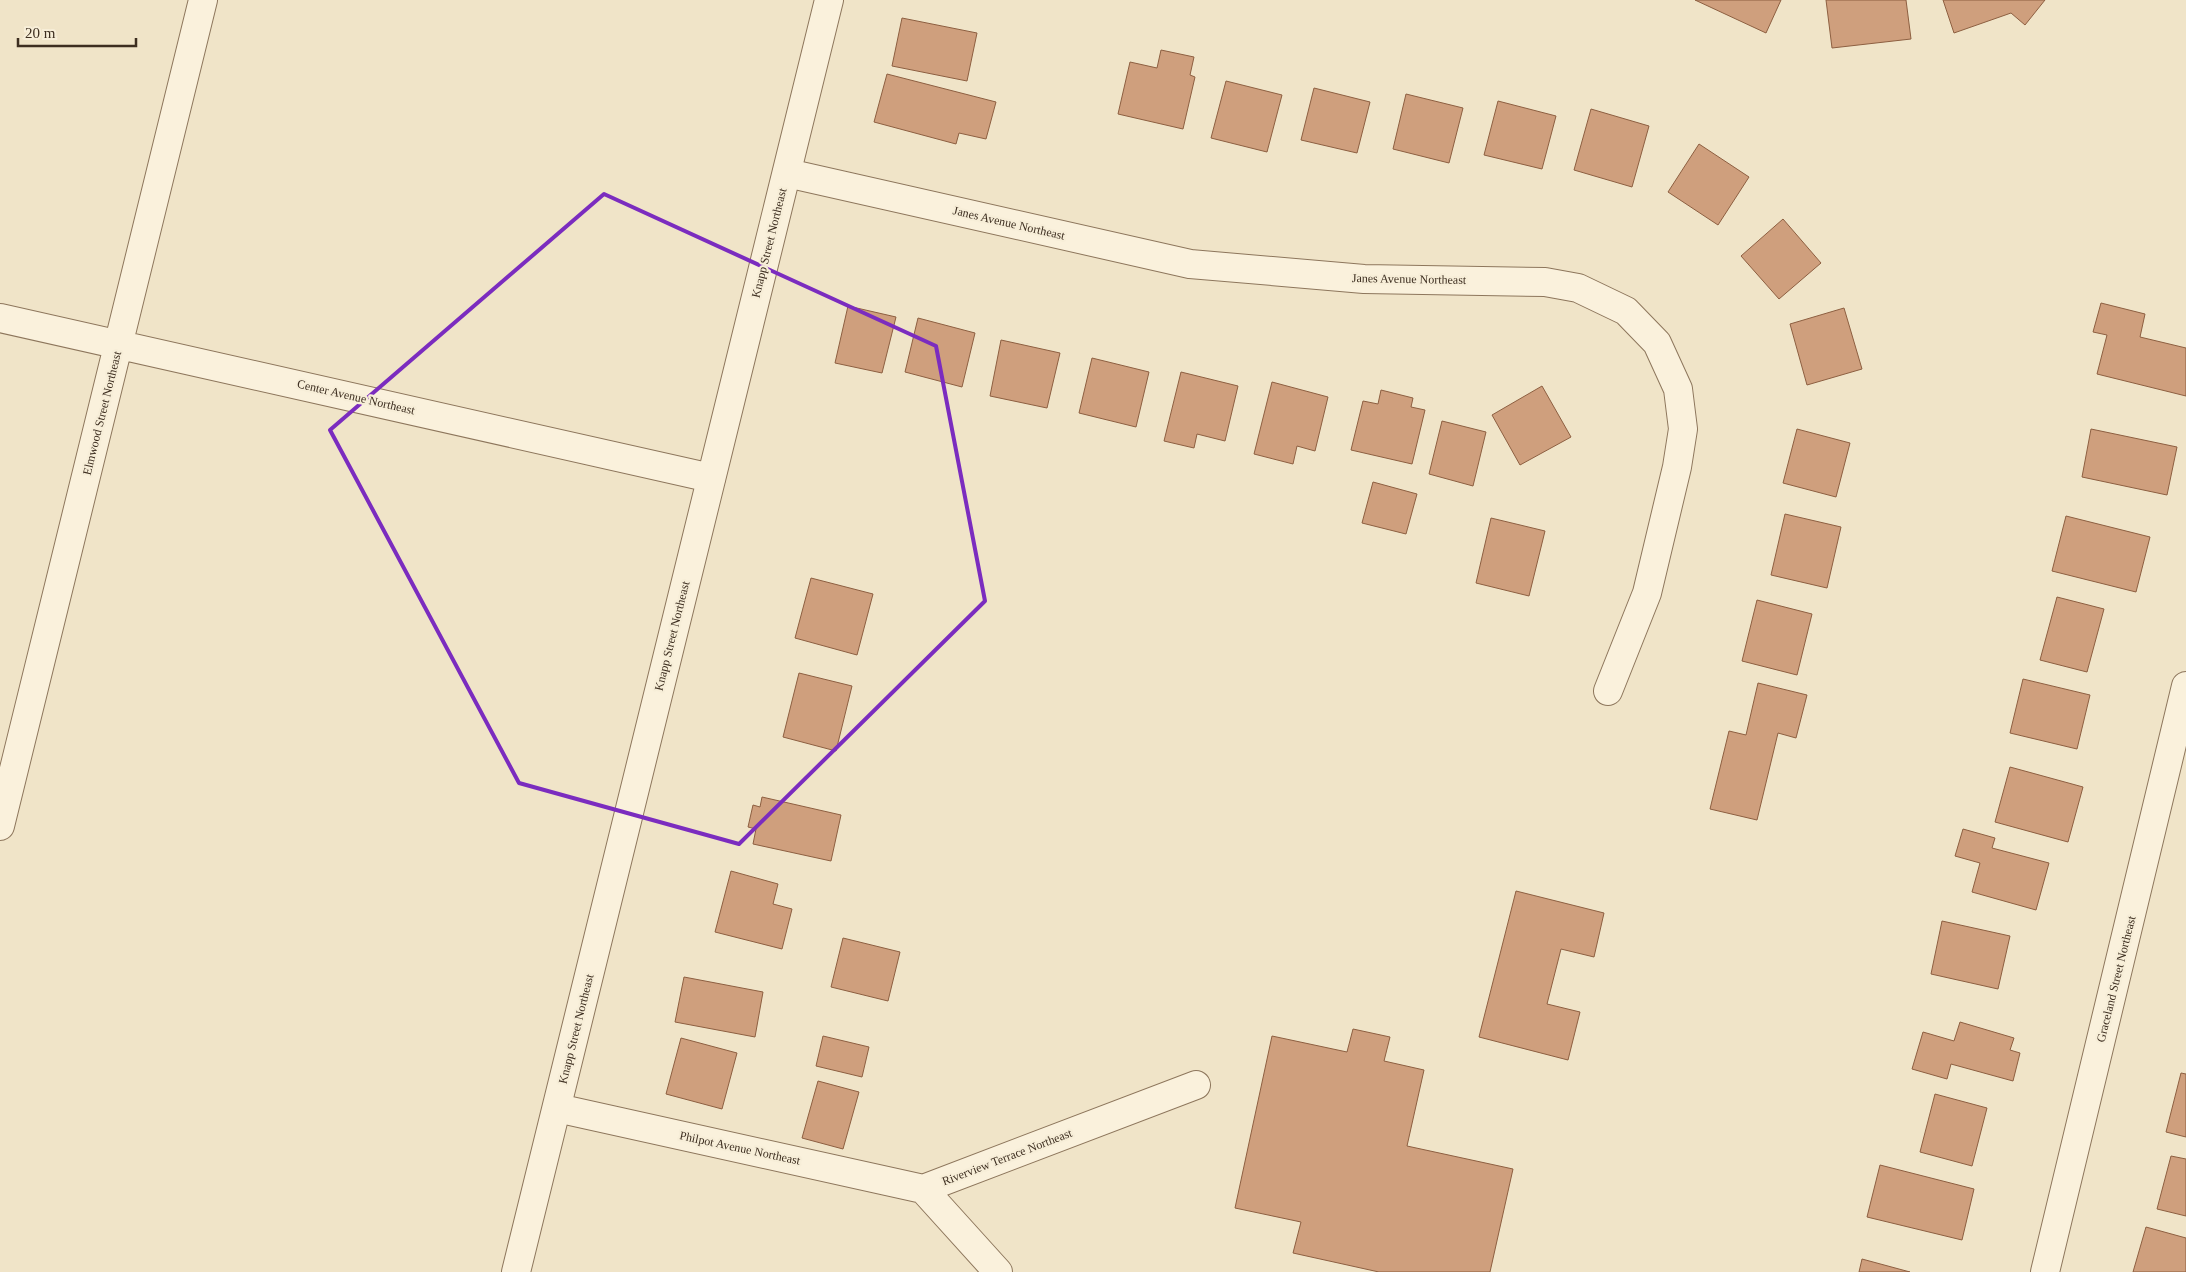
<svg xmlns="http://www.w3.org/2000/svg" width="2186" height="1272" font-family="'Times New Roman',serif">
  <rect width="100%" height="100%" fill="#f0e4c8"/>
  <path fill="#cf9f7d" stroke="#8d5f41" d="M1695,0H1781L1766,33Z
    M1826,0H1906L1911,39L1832,48Z
    M1943,0H2045L2025,25L2011,13L1954,33Z
    M902,18L977,33L967,81L892,66Z
    M1161,50L1194,57L1190,75L1195,77L1183,129L1118,114L1130,62L1157,68Z
    M887,74L996,102L986,139L959,133L956,144L874,122Z
    M1226,81L1282,95L1267,152L1211,138Z
    M1314,88L1370,102L1357,153L1301,140Z
    M1406,94L1463,108L1449,163L1393,149Z
    M1498,101L1556,116L1542,169L1484,155Z
    M1591,109L1649,126L1632,187L1574,170Z
    M1699,144L1749,177L1718,225L1668,192Z
    M1783,219L1821,263L1779,299L1741,256Z
    M2101,303L2145,314L2140,337L2186,348V396L2097,374L2107,335L2093,332Z
    M848,306L896,317L882,373L835,363Z
    M1844,308L1862,369L1807,385L1790,324Z
    M918,318L975,333L962,387L905,372Z
    M1001,340L1060,353L1047,408L990,396Z
    M1092,358L1149,372L1136,427L1079,413Z
    M1181,372L1238,386L1225,441L1197,434L1194,448L1164,441Z
    M1272,382L1328,397L1315,451L1297,446L1293,464L1254,454Z
    M1542,386L1571,437L1520,465L1492,415Z
    M1381,390L1413,398L1411,407L1425,410L1412,464L1351,450L1363,401L1378,404Z
    M1442,421L1486,432L1473,486L1429,474Z
    M1797,429L1850,443L1836,497L1783,483Z
    M2091,429L2177,447L2167,495L2082,477Z
    M1373,482L1417,494L1406,534L1362,523Z
    M1785,514L1841,527L1827,588L1771,575Z
    M2066,516L2150,537L2136,592L2052,571Z
    M1491,518L1545,531L1529,596L1476,583Z
    M811,578L873,594L857,655L795,638Z
    M2057,597L2104,609L2087,672L2040,660Z
    M1757,600L1812,614L1797,675L1742,661Z
    M799,673L852,686L836,751L783,737Z
    M2023,679L2090,695L2077,749L2010,733Z
    M1758,683L1807,695L1796,738L1778,733L1757,820L1710,809L1729,731L1746,735Z
    M2010,767L2083,787L2068,842L1995,822Z
    M762,797L841,815L831,861L753,844L756,829L748,827L753,805L760,807Z
    M1963,829L1995,838L1992,848L2049,863L2036,910L1972,892L1980,863L1955,856Z
    M731,871L778,884L773,904L792,909L782,949L715,932Z
    M1516,891L1604,913L1594,957L1561,949L1547,1004L1580,1012L1568,1060L1479,1037Z
    M1942,921L2010,936L1998,989L1931,974Z
    M843,938L900,952L888,1001L831,987Z
    M684,977L763,992L755,1037L675,1022Z
    M1960,1022L2014,1038L2010,1050L2020,1053L2013,1081L1951,1064L1947,1079L1912,1069L1923,1032L1954,1041Z
    M1353,1029L1390,1037L1384,1061L1424,1070L1407,1146L1513,1169L1490,1272H1379L1293,1253L1301,1222L1235,1208L1272,1036L1347,1052Z
    M823,1036L869,1047L862,1077L816,1066Z
    M681,1038L737,1053L722,1109L666,1094Z
    M2181,1073L2186,1074V1137L2166,1132Z
    M818,1081L859,1092L843,1149L802,1138Z
    M1935,1094L1987,1108L1972,1166L1920,1152Z
    M2171,1156L2186,1159V1216L2157,1209Z
    M1880,1165L1974,1189L1962,1240L1867,1217Z
    M2146,1227L2186,1238V1272H2133Z
    M1862,1259L1910,1272H1859Z"/>
  <g fill="none" stroke-linecap="round" stroke-linejoin="round">
    <defs>
      <path id="minor" d="M787,173L1190,264L1364,279L1545,282L1578,288L1626,311L1657,343L1678,389L1683,429L1677,467L1647,593L1608,691
        M0,318L711,478
        M0,826L203,0
        M557,1108L923,1189
        M923,1189L1196,1085
        M923,1189L998,1272
        M2045,1272L2186,686"/>
      <path id="tertiary" d="M516,1272L829,0"/>
    </defs>
    <use href="#minor" stroke="#8d765c" stroke-width="30"/>
    <use href="#tertiary" stroke="#8d765c" stroke-width="30"/>
    <use href="#minor" stroke="#faf1dc" stroke-width="28"/>
    <use href="#tertiary" stroke="#faf1dc" stroke-width="28"/>
  </g>
  <path fill="none" stroke="#7b2cbf" stroke-width="4" stroke-linejoin="round" d="M604,194L936,346L985,601L739,844L519,783L330,430Z"/>
  <g text-anchor="middle" stroke-width="4.5" stroke-linejoin="round" paint-order="stroke">
    <g font-size="12" fill="#3d2e20" stroke="#f7eed8">
      <text transform="translate(1009 223) rotate(13)" y="4">Janes Avenue Northeast</text>
      <text transform="translate(769 243) rotate(-76)" y="4">Knapp Street Northeast</text>
      <text transform="translate(1409 279) rotate(1)" y="4">Janes Avenue Northeast</text>
      <text transform="translate(356 397) rotate(13)" y="4">Center Avenue Northeast</text>
      <text transform="translate(102 413) rotate(-76)" y="4">Elmwood Street Northeast</text>
      <text transform="translate(672 636) rotate(-76)" y="4">Knapp Street Northeast</text>
      <text transform="translate(2116 979) rotate(-76)" y="4">Graceland Street Northeast</text>
      <text transform="translate(576 1029) rotate(-76)" y="4">Knapp Street Northeast</text>
      <text transform="translate(740 1148) rotate(12)" y="4">Philpot Avenue Northeast</text>
      <text transform="translate(1007 1157) rotate(-21)" y="4">Riverview Terrace Northeast</text>
    </g>
  </g>
  <path d="M18 38v8h118v-8" fill="none" stroke="#3d2e20" stroke-width="2.5"/>
  <text x="25" y="38" font-size="15" fill="#3d2e20" stroke="#f7eed8" stroke-width="4" paint-order="stroke">20 m</text>
</svg>
